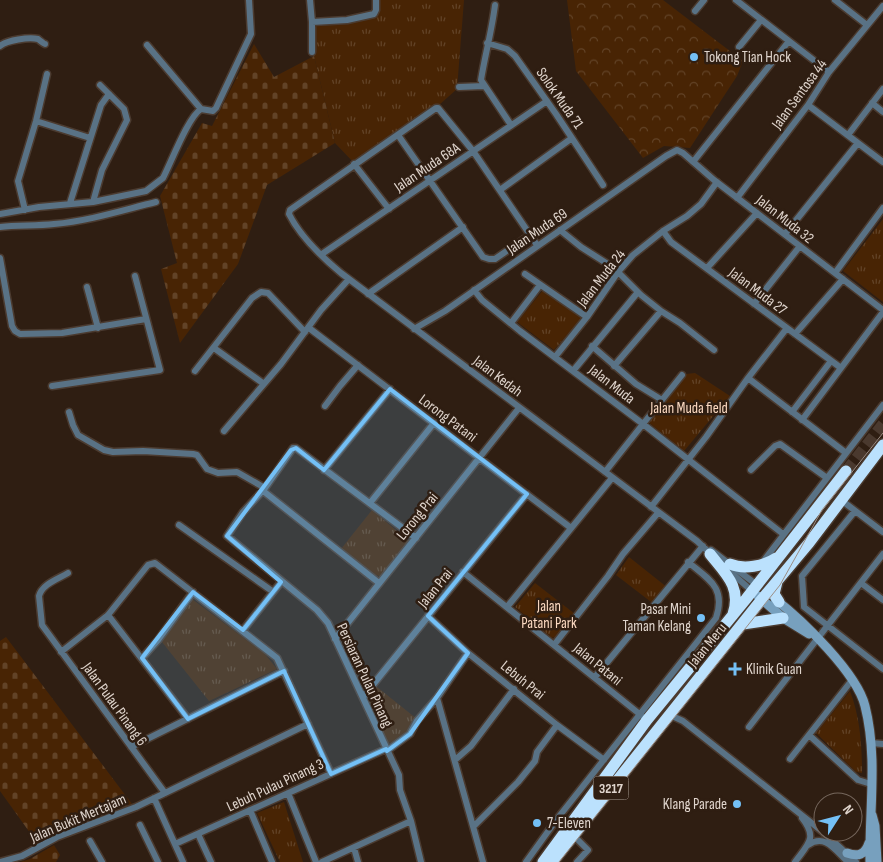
<svg xmlns="http://www.w3.org/2000/svg" width="883" height="862" font-family="'Sofia Sans Condensed',sans-serif">
  <defs>
    <pattern id="grass-tufts" width="24" height="20" patternUnits="userSpaceOnUse" patternTransform="scale(1.25)"><rect width="24" height="20" fill="#482404"/><path d="M3 7l-1-3M5 7V3M7 7l1-3M15 17l-1-3M17 17v-4M19 17l1-3" fill="none" stroke="#624327"/></pattern>
    <pattern id="forest-crowns" width="20" height="18" patternUnits="userSpaceOnUse" patternTransform="scale(1.25)"><rect width="20" height="18" fill="#482404"/><path d="M2 6a3 3 0 1 1 6 0M12 15a3 3 0 1 1 6 0" fill="none" stroke="#624327"/></pattern>
    <pattern id="cemetery-stones" width="16" height="16" patternUnits="userSpaceOnUse" patternTransform="scale(1.25)"><rect width="16" height="16" fill="#482404"/><path d="M2 7V4a2 2 0 0 1 4 0v3zM10 15v-3a2 2 0 0 1 4 0v3z" fill="#624327"/></pattern>
  </defs>
  <rect width="100%" height="100%" fill="#2f1e12"/>
  <path fill="url(#grass-tufts)" d="M376,0H464L457,89L439,105L355,164L335,143L314,56V25L374,15Z
    M883,219V302L843,271Z
    M543,290L582,318L554,350L517,322Z
    M695,373L730,396L684,451L648,422L686,374Z
    M372,510L409,541L382,577L373,574L341,549Z
    M629,557L668,588L655,605L616,575Z
    M535,583L575,614L555,637L552,638L515,607Z
    M192,599L264,653L277,669L209,701L162,642Z
    M377,687L417,719C411,728 399,747 387,742L368,700L373,690Z
    M850,691C860,717 862,745 862,773L856,772L816,733Z
    M284,802L303,862H280L257,813Z"/>
  <path fill="url(#forest-crowns)" d="M567,0H663L743,61L737,76L690,148L664,146L643,158L576,71Z"/>
  <path fill="url(#cemetery-stones)" d="M254,44L274,77L314,56L335,143L267,185L238,264L180,343L161,269L177,263L160,196L202,123L212,126Z
    M6,637L132,804L65,829L38,844L0,791V641Z
    M54,845L60,855L56,862H20L30,859Z"/>
  <g fill="none" stroke-linecap="round" stroke-linejoin="round">
    <path stroke="#4a392e" stroke-width="11" stroke-dasharray="11 5.5" stroke-linecap="butt" d="M846,471L883,424"/>
    <defs>
      <path id="street" d="M310,0L312,22V52
        M736,0L829,72
        M835,0L867,25
        M495,5C492,30 485,55 481,80L511,125
        M695,11L704,0
        M312,22L347,20L374,14L376,10V0
        M487,43L507,49L515,56L556,114L603,185
        M147,45L201,109
        M0,46C7,40 29,37 38,39C38,39 44,44 45,44
        M739,47L761,20
        M459,87L484,86
        M872,103L883,112
        M808,105L883,162
        M36,121L90,138
        M398,135L483,257L489,259H495L530,235
        M848,135L883,89
        M693,162L789,41
        M354,164L389,209
        M500,190L572,138
        M737,198L808,105L829,72L883,6
        M93,202L102,170L127,120L124,109L100,85
        M70,203L101,105L109,94
        M25,210L18,181L36,121L47,74
        M0,214L39,207L93,202L146,191L163,178C171,163 188,117 201,109L213,111L216,108L251,34L249,0
        M0,227C18,225 36,226 54,224C89,221 123,210 156,202
        M560,230L581,247L614,268L641,295L661,311
        M663,231L671,242L841,368
        M785,234L858,143
        M537,245L473,151L438,108H436L290,210L289,214C300,236 323,258 341,273L697,541L712,555
        M322,254L547,101
        M0,258L12,326L15,331L20,334L62,333L146,319
        M707,268L757,213
        M835,273L883,208
        M525,274L587,317
        M87,287L98,328
        M474,290L482,300L520,331L643,424L783,534
        M368,294L463,227
        M754,304L800,246
        M511,323L540,285
        M309,328L571,528
        M414,329L445,311L666,156L677,150L683,153L714,180L883,310
        M795,334L843,279
        M592,346L636,384L662,400L605,472
        M214,348L264,384
        M555,357L587,317L618,272L633,255L663,231L687,216L701,204L717,182
        M614,366L661,311L680,323L714,350
        M195,371L252,298L261,292L268,293L305,332
        M573,371L638,292
        M748,378L846,453
        M52,386L160,370L135,276
        M662,400L682,375
        M325,406L340,386L358,365
        M69,412L73,425L78,435L104,450L113,452L143,451L193,454L197,455L207,469L218,473L237,472L265,488
        M792,412L831,361
        M802,420L883,312
        M224,431L281,364L321,310L349,279
        M324,470L390,389
        M751,470L775,446L780,444L827,478
        M262,490L379,583
        M841,500L883,532
        M370,503L434,423
        M651,507L706,437L748,378L787,328
        M855,511L802,576L804,607L883,669
        M179,525L272,591
        M416,538L296,448H293L265,488L243,512L227,536L317,610L328,623L399,775L400,790L411,821L421,862
        M711,550L757,585
        M762,563L883,405
        M727,569L752,591
        M463,572L642,716
        M68,573C58,579 42,584 39,596L42,625L165,793
        M861,583L883,600
        M507,607L612,478
        M108,615L188,719
        M428,616L468,653L557,725L604,760
        M243,630L281,582
        M335,639L519,408
        M554,645L608,576L623,554L658,513
        M61,652L108,615L148,565L155,563L277,658L331,774
        M142,658L158,640L193,592
        M595,677L703,546
        M363,697L527,494
        M437,698L483,862
        M670,715L683,721L823,832
        M749,727L883,554
        M809,735L858,780L871,784
        M871,743L883,744
        M131,747L284,671
        M387,751L410,734L417,721L437,698L468,653
        M790,759L852,680
        M455,760L471,746L514,689
        M288,793L316,862
        M154,798L183,862
        M250,810L272,862
        M140,825L158,862
        M474,826L518,782L535,761L537,752L557,725
        M823,832L856,862
        M198,834L211,862
        M573,835L588,850L577,862
        M90,841L102,862
        M175,844L386,749
        M808,845C825,833 835,850 848,862
        M354,848L358,862
        M0,862L22,856L57,837L136,807L308,724
        M322,862L411,821
        M526,862L557,819L716,618C726,588 710,580 688,562
        M795,862C808,844 818,838 802,818"/>
      <path id="secondary" d="M758,596L783,618L809,634
        M775,599C802,620 857,673 865,706C878,757 869,810 870,862
        M872,815L875,826L877,862
        M847,853C858,857 865,855 869,843"/>
      <path id="highway" d="M710,554C725,573 742,587 733,614
        M730,564C744,570 764,566 776,558
        M777,582L774,594L779,602
        M743,624L783,618
        M543,862L647,720L746,599L846,471
        M552,862L762,599L809,543L883,445"/>
    </defs>
    <use href="#street" stroke="#4b3b30" stroke-width="9"/>
    <use href="#secondary" stroke="#4b3b30" stroke-width="11"/>
    <use href="#highway" stroke="#4b3b30" stroke-width="14"/>
    <use href="#street" stroke="#597285" stroke-width="6"/>
    <use href="#secondary" stroke="#77a0be" stroke-width="9"/>
    <use href="#highway" stroke="#bbe1fd" stroke-width="11"/>
    <path stroke="#9c8e85" stroke-width="1" d="M559,862L780,585L822,510L883,433"/>
  </g>
  <path fill="#74c0f6" fill-opacity="0.2" stroke="#74c0f6" stroke-width="4" stroke-linejoin="round" d="M390,389L527,494L428,616L468,653L410,734L387,751L386,749L331,774L284,671L188,719L142,658L193,592L243,630L281,582L227,536L291,450L296,448L324,470Z"/>
  <g fill="#74c0f6" stroke="#2f1e12" stroke-width="2">
    <circle cx="694" cy="57" r="5"/>
    <circle cx="701" cy="618" r="5"/>
    <path d="M732.5 661.5h5v5h5v5h-5v5h-5v-5h-5v-5h5z"/>
    <circle cx="737" cy="804" r="5"/>
    <circle cx="537" cy="823" r="5"/>
  </g>
  <g text-anchor="middle" stroke-width="5" stroke-linejoin="round" paint-order="stroke">
    <rect fill="#2f1e12" stroke="#ab9e95" stroke-width="1" x="593.5" y="776.5" width="35" height="23" rx="4"/>
    <g font-size="14" font-weight="bold" fill="#e0d5cd">
      <text x="611" y="793">3217</text>
    </g>
    <g font-size="15" fill="#e0d5cd" stroke="#2f1e12" text-anchor="start">
      <text x="704" y="62">Tokong Tian Hock</text>
      <text x="691" y="614" text-anchor="end">Pasar Mini<tspan x="691" dy="17">Taman Kelang</tspan></text>
      <text x="746" y="674">Klinik Guan</text>
      <text x="727" y="809" text-anchor="end">Klang Parade</text>
      <text x="547" y="828">7-Eleven</text>
    </g>
    <g font-size="15" fill="#e0d5cd" stroke="#2f1e12">
      <text transform="translate(799 94) rotate(-54)" y="5">Jalan Sentosa 44</text>
      <text transform="translate(560 98) rotate(55)" y="5">Solok Muda 71</text>
      <text transform="translate(427 167) rotate(-34)" y="5">Jalan Muda 68A</text>
      <text transform="translate(785 219) rotate(38)" y="5">Jalan Muda 32</text>
      <text transform="translate(537 231) rotate(-34)" y="5">Jalan Muda 69</text>
      <text transform="translate(601 278) rotate(-52)" y="5">Jalan Muda 24</text>
      <text transform="translate(758 291) rotate(37)" y="5">Jalan Muda 27</text>
      <text transform="translate(498 376) rotate(37)" y="5">Jalan Kedah</text>
      <text transform="translate(612 384) rotate(38)" y="5">Jalan Muda</text>
      <text transform="translate(448 418) rotate(37)" y="5">Lorong Patani</text>
      <text transform="translate(417 516) rotate(-51)" y="5">Lorong Prai</text>
      <text transform="translate(435 588) rotate(-51)" y="5">Jalan Prai</text>
      <text transform="translate(707 645) rotate(-51)" y="5">Jalan Meru</text>
      <text transform="translate(598 664) rotate(39)" y="5">Jalan Patani</text>
      <text transform="translate(365 675) rotate(65)" y="5">Persiaran Pulau Pinang</text>
      <text transform="translate(523 680) rotate(39)" y="5">Lebuh Prai</text>
      <text transform="translate(115 704) rotate(54)" y="5">Jalan Pulau Pinang 6</text>
      <text transform="translate(275 785) rotate(-25)" y="5">Lebuh Pulau Pinang 3</text>
      <text transform="translate(78 818) rotate(-23)" y="5">Jalan Bukit Mertajam</text>
    </g>
    <g font-size="15" fill="#fcdac2" stroke="#2f1e12">
      <text x="689" y="413">Jalan Muda field</text>
      <text x="549" y="611">Jalan<tspan x="549" dy="17">Patani Park</tspan></text>
    </g>
  </g>
  <g transform="translate(838 817) rotate(54)"><circle r="24" fill="#2f1e12" stroke="#76675d"/>
  <path d="M0-4L9 19L0 12L-9 19Z" fill="#74c0f6"/>
  <text y="-8" font-size="14" font-weight="bold" text-anchor="middle" fill="#e0d5cd">N</text>
  </g>
</svg>
